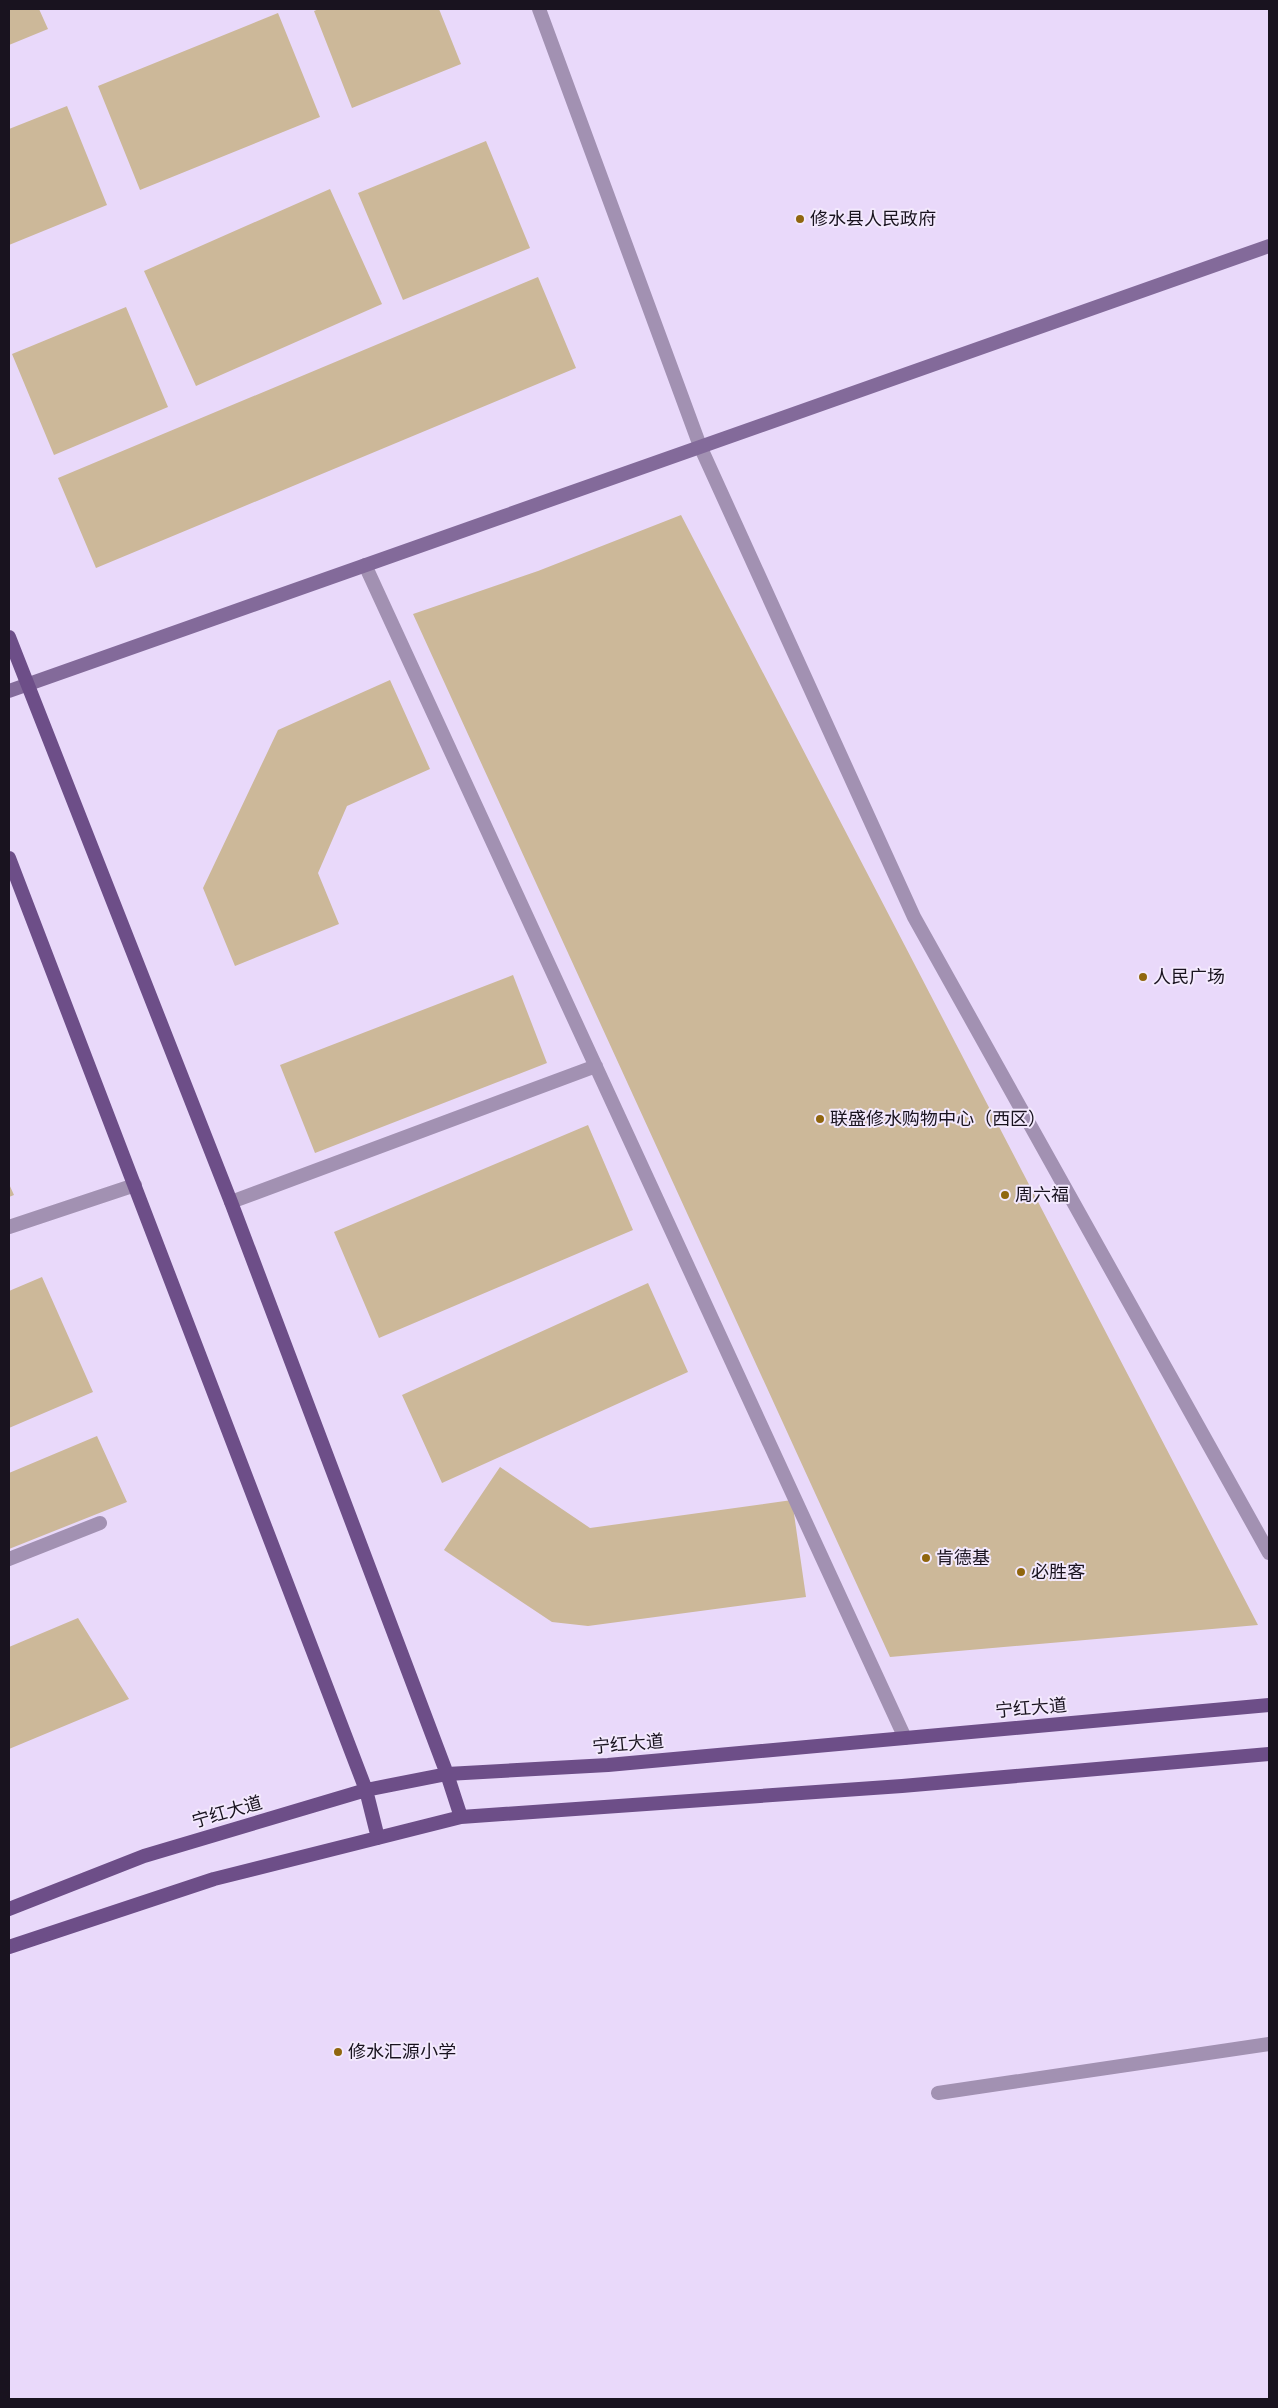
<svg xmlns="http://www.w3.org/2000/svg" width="1278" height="2408" font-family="Quicksand,'Noto Sans SC',sans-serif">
  <rect width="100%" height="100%" fill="#e9d9fa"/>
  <path fill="#ccb899" d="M9,9H39L48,29L9,45Z
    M319,9H439L461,64L352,108L314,11Z
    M278,13L320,117L140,190L98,86Z
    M67,106L107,205L9,245V129Z
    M486,141L530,248L403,300L358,193Z
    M330,189L382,304L196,386L144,271Z
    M538,277L576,368L96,568L58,478Z
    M126,307L168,407L54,455L12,354Z
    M681,515L1258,1625L890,1657L413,614L538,571Z
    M390,680L430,769L347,806L318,873L339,924L235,966L203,888L278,730Z
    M513,975L547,1063L315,1153L280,1065Z
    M588,1125L633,1230L379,1338L334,1232Z
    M9,1184L14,1195L9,1197Z
    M42,1277L93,1392L9,1428V1291Z
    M648,1283L688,1372L442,1483L402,1395Z
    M97,1436L127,1502L9,1549V1473Z
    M500,1467L590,1528L792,1500L806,1597L588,1626L552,1622L444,1550Z
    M78,1618L129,1699L9,1749V1647Z"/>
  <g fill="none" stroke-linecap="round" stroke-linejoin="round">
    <path stroke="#a291b2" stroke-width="14" d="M365,565L905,1738
      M231,1202L596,1066
      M9,1227L135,1185
      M9,1559L100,1523
      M938,2093L1269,2044"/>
    <path stroke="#a291b2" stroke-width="14" d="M539,9L700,446L914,917L1269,1553"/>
    <path stroke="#836a9a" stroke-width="14" d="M9,691L1269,246"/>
    <path stroke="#6d4e88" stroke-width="14" d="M9,637L231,1202L447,1774L461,1817
      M9,858L366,1790L378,1838
      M9,1909L144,1856L366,1790L447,1774L608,1765L1269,1705
      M9,1947L214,1879L461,1817L902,1786L1269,1754"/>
  </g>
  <g fill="#90660e" stroke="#f3e9fd" stroke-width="2">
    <circle cx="800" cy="219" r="5"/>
    <circle cx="1143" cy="977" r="5"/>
    <circle cx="820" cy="1119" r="5"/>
    <circle cx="1005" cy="1195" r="5"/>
    <circle cx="926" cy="1558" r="5"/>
    <circle cx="1021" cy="1572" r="5"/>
    <circle cx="338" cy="2052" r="5"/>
  </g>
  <g text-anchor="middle" stroke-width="4" stroke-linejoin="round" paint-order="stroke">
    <g font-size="18" fill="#19131f" stroke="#f3e9fd" text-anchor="start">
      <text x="810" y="225">修水县人民政府</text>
      <text x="1153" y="983">人民广场</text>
      <text x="830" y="1125">联盛修水购物中心（西区）</text>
      <text x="1015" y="1201">周六福</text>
      <text x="936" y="1564">肯德基</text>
      <text x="1031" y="1578">必胜客</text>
      <text x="348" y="2058">修水汇源小学</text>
    </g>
    <g font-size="18" fill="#19131f" stroke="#f3e9fd">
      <text transform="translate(1031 1708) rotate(-5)" y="6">宁红大道</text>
      <text transform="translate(628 1744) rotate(-5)" y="6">宁红大道</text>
      <text transform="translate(227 1812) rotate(-16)" y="6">宁红大道</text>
    </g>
  </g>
  <rect width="1278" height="2408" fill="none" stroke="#19131f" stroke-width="20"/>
</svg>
